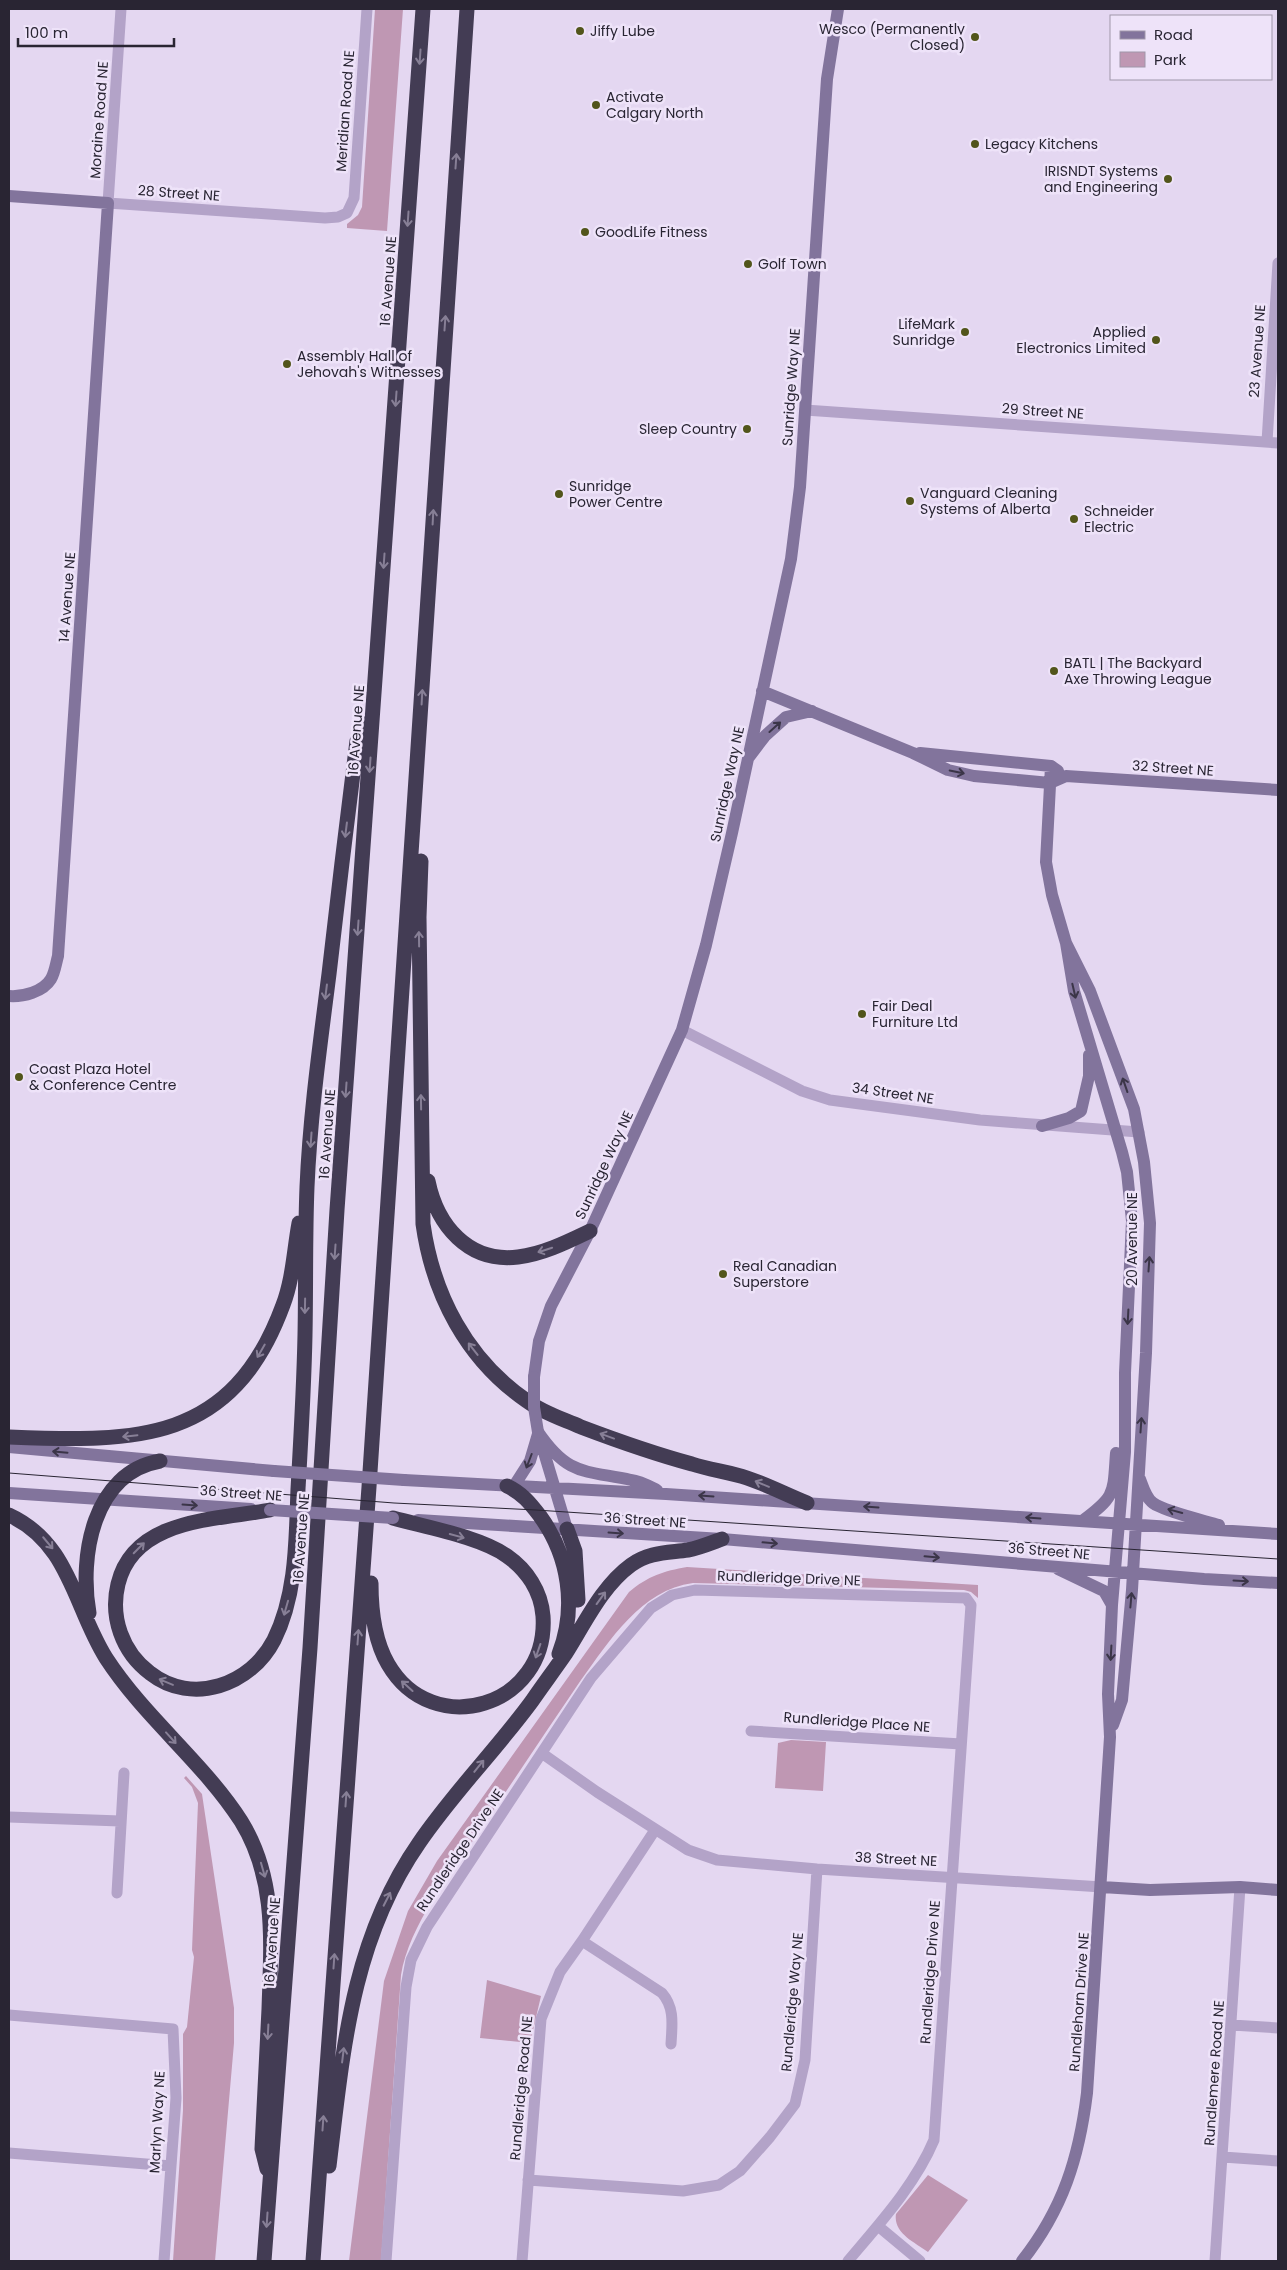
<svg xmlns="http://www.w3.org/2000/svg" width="1287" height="2270" font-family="Poppins,sans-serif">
  <rect width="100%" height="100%" fill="#e4d7f1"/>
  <path fill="#bf97b3" d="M375,9H403L387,231L347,228V224L358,215L362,207Z
    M687,1567L978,1585V1598L971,1592L964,1590L693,1583C641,1590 610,1640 581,1680C547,1730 513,1781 479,1832C451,1872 409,1926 401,1975L381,2261H349L384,1981L408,1911L437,1861L629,1592C648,1576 664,1571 687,1567Z
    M791,1740L826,1742L823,1791L775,1788L778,1743Z
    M186,1776L202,1794L234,2008V2043L215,2261H173L183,2110V2034L187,2027L194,1957L192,1950L198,1803L192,1787L184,1778Z
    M487,1980L541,1996L530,2043L480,2038Z
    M928,2175L968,2200L928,2252C914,2242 893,2233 896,2214Z"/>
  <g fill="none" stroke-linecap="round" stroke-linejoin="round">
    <path stroke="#b3a3c8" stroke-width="11" d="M121,9L108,203L325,218L338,217L347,213L354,198L367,9
      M805,410L1278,443
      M1267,442L1278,263
      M682,1030L802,1091L830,1100L980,1120L1139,1132
      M751,1731L961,1744
      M543,1754L597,1792L688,1850L717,1860L817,1869L1102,1887
      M9,1817L120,1821
      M117,1893L124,1773
      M582,1941L662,1993C675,2008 672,2025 671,2044
      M9,2015L173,2029L176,2098L164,2261
      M1232,2025L1278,2028
      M9,2153L171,2166
      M1223,2157L1278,2161
      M528,2180L683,2191L719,2185L740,2171L770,2137L795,2104L805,2060L817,1869
      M878,2226L920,2261
      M386,2261L406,1987L411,1960L427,1927L591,1678L651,1608L672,1595L695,1590L966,1598L971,1605L934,2140C915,2185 879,2224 848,2261
      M522,2261L541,2019L560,1972L582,1941L655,1830
      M1215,2261L1240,1887"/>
    <path stroke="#82749c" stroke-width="12" d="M9,196L108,203L58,956C56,963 55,972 51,979C43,992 23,997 9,996
      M762,691L913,753L948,770L974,776L1050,783L1066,776L1278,790
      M920,753L1051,766L1058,771
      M749,757L765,736L786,717L812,711
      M1051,766L1046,862L1052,895L1066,943L1090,991L1134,1109L1144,1162L1150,1223L1146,1353L1132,1590L1122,1700L1113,1725
      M1042,1126L1069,1118L1081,1111L1089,1076V1055
      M534,1377L539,1341L551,1306L590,1231L682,1030L706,945L732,833L791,559L800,487L827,79L838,9
      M538,1432C568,1476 584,1470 631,1480C640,1481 649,1486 657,1490
      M540,1439L567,1529
      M9,1447L274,1471
      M1140,1479C1143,1487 1146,1498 1153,1503C1166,1512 1202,1520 1219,1525
      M404,1480L666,1494L1278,1534
      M514,1486L530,1461L538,1434
      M9,1493L251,1509
      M418,1520L722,1539L1204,1579L1278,1583
      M1082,1521C1116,1496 1113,1494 1116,1453
      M1058,1569L1104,1591L1112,1605
      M1102,1887L1150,1890L1240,1887L1278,1890
      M1022,2261C1063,2209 1079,2158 1087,2093L1110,1737L1108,1694L1112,1605L1125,1452V1373L1132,1221L1127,1172L1122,1152L1074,991L1066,943"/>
    <path stroke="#433c54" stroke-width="15" d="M421,861L419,917L423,1224C433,1295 467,1360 527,1401C543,1413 563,1419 581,1427C618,1441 655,1454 692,1464C710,1470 730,1472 747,1478C768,1485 787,1495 807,1503
      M428,1181C437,1225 468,1263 518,1257C543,1254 567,1242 590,1231
      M9,1437C136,1442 232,1444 283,1305C293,1279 294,1250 299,1223
      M507,1486C522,1493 530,1503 540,1516C569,1556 577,1607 559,1654
      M270,1510C216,1520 134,1518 118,1584C110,1617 122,1652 150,1673C192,1706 251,1685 274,1640C297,1594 296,1539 298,1489C301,1437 304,1386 305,1335C306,1286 305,1236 307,1187C310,1116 320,1045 329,974C338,896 347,819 357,741L372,718
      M9,1515C70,1543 74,1607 106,1658C145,1718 203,1762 241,1821C277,1879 271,1944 269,2009C267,2055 264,2102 262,2149L267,2169
      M567,1529L575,1551L578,1600
      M371,1583C371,1610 374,1640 388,1664C433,1742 549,1706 543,1616C541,1591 527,1570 507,1556C481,1537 425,1527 393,1518
      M89,1613C79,1556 93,1473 160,1461
      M329,2166C343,2052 351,1941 419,1843C453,1793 496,1750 532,1701C543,1685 555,1669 566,1653C585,1623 602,1586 631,1565C649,1552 667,1553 688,1550C699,1548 711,1543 722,1539
      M264,2261L310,1648L337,1210L423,9
      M313,2261L369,1487L467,9"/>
    <path stroke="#292533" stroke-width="1" d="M9,1473L394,1503L536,1510L1278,1559"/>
    <path stroke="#82749c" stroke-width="12" d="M534,1377V1407L538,1432
      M274,1471L404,1480
      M270,1510L393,1518"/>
  </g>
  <defs><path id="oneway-shaft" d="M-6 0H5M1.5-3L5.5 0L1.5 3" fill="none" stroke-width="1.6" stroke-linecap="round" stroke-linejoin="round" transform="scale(1.25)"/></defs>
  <g stroke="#877f96">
    <use href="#oneway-shaft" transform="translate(420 57) rotate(94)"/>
    <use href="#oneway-shaft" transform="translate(456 161) rotate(-86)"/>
    <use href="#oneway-shaft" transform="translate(408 219) rotate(94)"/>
    <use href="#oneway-shaft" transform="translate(445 323) rotate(-86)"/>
    <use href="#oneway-shaft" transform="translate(396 399) rotate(94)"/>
    <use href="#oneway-shaft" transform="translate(433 517) rotate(-87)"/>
    <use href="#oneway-shaft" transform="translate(384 561) rotate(94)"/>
    <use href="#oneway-shaft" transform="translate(422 697) rotate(-87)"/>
    <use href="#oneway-shaft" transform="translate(370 765) rotate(94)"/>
    <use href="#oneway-shaft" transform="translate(346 830) rotate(97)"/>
    <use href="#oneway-shaft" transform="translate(358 928) rotate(94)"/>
    <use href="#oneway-shaft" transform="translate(419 939) rotate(-91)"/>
    <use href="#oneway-shaft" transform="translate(326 992) rotate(97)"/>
    <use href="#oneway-shaft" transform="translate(346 1090) rotate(94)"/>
    <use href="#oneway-shaft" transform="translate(421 1102) rotate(-91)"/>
    <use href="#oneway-shaft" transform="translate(311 1140) rotate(94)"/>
    <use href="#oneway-shaft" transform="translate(545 1250) rotate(162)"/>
    <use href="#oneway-shaft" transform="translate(335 1252) rotate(94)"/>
    <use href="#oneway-shaft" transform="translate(305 1306) rotate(91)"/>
    <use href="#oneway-shaft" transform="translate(473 1349) rotate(-128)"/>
    <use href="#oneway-shaft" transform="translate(261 1351) rotate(120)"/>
    <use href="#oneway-shaft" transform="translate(130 1436) rotate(174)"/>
    <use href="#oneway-shaft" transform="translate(607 1436) rotate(-160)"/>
    <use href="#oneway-shaft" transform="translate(762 1484) rotate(-157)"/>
    <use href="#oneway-shaft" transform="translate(457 1536) rotate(15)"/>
    <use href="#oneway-shaft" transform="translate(48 1543) rotate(50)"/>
    <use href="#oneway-shaft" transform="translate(139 1548) rotate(-45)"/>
    <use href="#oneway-shaft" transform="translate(601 1598) rotate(-54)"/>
    <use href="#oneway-shaft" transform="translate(286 1608) rotate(106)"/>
    <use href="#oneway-shaft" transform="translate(358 1637) rotate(-86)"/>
    <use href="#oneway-shaft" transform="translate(538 1651) rotate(109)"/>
    <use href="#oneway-shaft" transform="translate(166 1682) rotate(-157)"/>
    <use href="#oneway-shaft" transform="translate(407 1686) rotate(-138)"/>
    <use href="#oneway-shaft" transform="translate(171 1738) rotate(48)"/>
    <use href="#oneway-shaft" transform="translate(479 1766) rotate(-51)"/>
    <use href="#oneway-shaft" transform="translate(346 1799) rotate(-86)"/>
    <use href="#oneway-shaft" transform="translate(263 1870) rotate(74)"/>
    <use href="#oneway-shaft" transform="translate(387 1899) rotate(-63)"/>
    <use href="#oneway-shaft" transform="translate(334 1961) rotate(-86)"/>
    <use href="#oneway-shaft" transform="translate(268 2032) rotate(93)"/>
    <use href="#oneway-shaft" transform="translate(343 2055) rotate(-83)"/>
    <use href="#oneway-shaft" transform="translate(323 2123) rotate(-86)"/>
    <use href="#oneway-shaft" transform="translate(267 2220) rotate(94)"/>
  </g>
  <g stroke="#3b3548">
    <use href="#oneway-shaft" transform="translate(775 727) rotate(-42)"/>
    <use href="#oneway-shaft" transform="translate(957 772) rotate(12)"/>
    <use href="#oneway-shaft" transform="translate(1074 991) rotate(77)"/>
    <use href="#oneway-shaft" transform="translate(1125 1085) rotate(-109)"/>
    <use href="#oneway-shaft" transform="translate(1149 1264) rotate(-86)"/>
    <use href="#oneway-shaft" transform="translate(1128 1317) rotate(93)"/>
    <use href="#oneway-shaft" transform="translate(1141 1425) rotate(-86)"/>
    <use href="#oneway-shaft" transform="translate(60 1452) rotate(-175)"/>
    <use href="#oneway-shaft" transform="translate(529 1461) rotate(111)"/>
    <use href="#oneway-shaft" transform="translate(706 1496) rotate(-176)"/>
    <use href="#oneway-shaft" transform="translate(190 1505) rotate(4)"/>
    <use href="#oneway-shaft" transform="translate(871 1507) rotate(-176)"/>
    <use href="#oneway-shaft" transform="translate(1175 1511) rotate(-165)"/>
    <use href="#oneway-shaft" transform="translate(1033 1518) rotate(-176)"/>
    <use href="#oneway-shaft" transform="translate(616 1533) rotate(4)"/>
    <use href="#oneway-shaft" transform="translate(770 1543) rotate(5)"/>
    <use href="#oneway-shaft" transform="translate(932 1557) rotate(5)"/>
    <use href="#oneway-shaft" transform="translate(1241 1581) rotate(3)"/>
    <use href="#oneway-shaft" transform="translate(1131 1600) rotate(-85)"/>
    <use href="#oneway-shaft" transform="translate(1111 1653) rotate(93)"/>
  </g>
  <g fill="#52551b" stroke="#eee3f9" stroke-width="2">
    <circle cx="580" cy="31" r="5"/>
    <circle cx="975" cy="37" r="5"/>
    <circle cx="596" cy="105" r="5"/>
    <circle cx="975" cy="144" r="5"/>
    <circle cx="1168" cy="179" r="5"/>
    <circle cx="585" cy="232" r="5"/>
    <circle cx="748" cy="264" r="5"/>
    <circle cx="965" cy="332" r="5"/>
    <circle cx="1156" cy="340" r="5"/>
    <circle cx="287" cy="364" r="5"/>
    <circle cx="747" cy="429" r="5"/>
    <circle cx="559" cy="494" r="5"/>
    <circle cx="910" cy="501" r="5"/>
    <circle cx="1074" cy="519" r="5"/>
    <circle cx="1054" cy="671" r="5"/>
    <circle cx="862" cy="1014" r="5"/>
    <circle cx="19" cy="1077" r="5"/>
    <circle cx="723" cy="1274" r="5"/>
  </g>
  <g text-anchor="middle" stroke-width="5" stroke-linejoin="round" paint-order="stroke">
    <g font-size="14" fill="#292533" stroke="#eee3f9" text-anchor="start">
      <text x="965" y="34" text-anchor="end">Wesco (Permanently<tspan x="965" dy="16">Closed)</tspan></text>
      <text x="590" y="36">Jiffy Lube</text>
      <text x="606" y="102">Activate<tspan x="606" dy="16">Calgary North</tspan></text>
      <text x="985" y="149">Legacy Kitchens</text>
      <text x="1158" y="176" text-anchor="end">IRISNDT Systems<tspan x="1158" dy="16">and Engineering</tspan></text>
      <text x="595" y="237">GoodLife Fitness</text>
      <text x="758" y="269">Golf Town</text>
      <text x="955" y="329" text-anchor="end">LifeMark<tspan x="955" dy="16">Sunridge</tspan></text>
      <text x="1146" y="337" text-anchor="end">Applied<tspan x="1146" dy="16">Electronics Limited</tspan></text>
      <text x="297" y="361">Assembly Hall of<tspan x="297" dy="16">Jehovah's Witnesses</tspan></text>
      <text x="737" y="434" text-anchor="end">Sleep Country</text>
      <text x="569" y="491">Sunridge<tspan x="569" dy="16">Power Centre</tspan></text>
      <text x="920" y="498">Vanguard Cleaning<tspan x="920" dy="16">Systems of Alberta</tspan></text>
      <text x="1084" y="516">Schneider<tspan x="1084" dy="16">Electric</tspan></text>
      <text x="1064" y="668">BATL | The Backyard<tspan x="1064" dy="16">Axe Throwing League</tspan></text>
      <text x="872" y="1011">Fair Deal<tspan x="872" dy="16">Furniture Ltd</tspan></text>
      <text x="29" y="1074">Coast Plaza Hotel<tspan x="29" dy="16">&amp; Conference Centre</tspan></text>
      <text x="733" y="1271">Real Canadian<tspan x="733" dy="16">Superstore</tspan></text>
    </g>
    <g font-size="14" fill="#292533" stroke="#eee3f9">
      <text transform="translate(345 111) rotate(-86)" y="5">Meridian Road NE</text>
      <text transform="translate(99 120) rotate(-86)" y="5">Moraine Road NE</text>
      <text transform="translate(179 193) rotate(4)" y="5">28 Street NE</text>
      <text transform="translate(388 281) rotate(-86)" y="5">16 Avenue NE</text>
      <text transform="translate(1257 351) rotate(-86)" y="5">23 Avenue NE</text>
      <text transform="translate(791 387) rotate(-86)" y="5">Sunridge Way NE</text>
      <text transform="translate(1043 411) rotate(4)" y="5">29 Street NE</text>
      <text transform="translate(67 597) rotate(-86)" y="5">14 Avenue NE</text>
      <text transform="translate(356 730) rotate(-86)" y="5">16 Avenue NE</text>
      <text transform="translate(1173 768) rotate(4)" y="5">32 Street NE</text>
      <text transform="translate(727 784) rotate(-78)" y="5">Sunridge Way NE</text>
      <text transform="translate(893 1093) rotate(8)" y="5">34 Street NE</text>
      <text transform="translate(327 1134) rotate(-86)" y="5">16 Avenue NE</text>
      <text transform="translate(604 1165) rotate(-65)" y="5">Sunridge Way NE</text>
      <text transform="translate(1132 1239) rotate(-90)" y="5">20 Avenue NE</text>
      <text transform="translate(241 1493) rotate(4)" y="5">36 Street NE</text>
      <text transform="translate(645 1520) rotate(4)" y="5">36 Street NE</text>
      <text transform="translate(301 1538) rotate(-86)" y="5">16 Avenue NE</text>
      <text transform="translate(1049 1551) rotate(5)" y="5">36 Street NE</text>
      <text transform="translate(789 1578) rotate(2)" y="5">Rundleridge Drive NE</text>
      <text transform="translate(857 1722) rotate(4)" y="5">Rundleridge Place NE</text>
      <text transform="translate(460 1850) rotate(-56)" y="5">Rundleridge Drive NE</text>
      <text transform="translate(896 1859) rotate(3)" y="5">38 Street NE</text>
      <text transform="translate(272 1942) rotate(-86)" y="5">16 Avenue NE</text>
      <text transform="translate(930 1972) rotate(-86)" y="5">Rundleridge Drive NE</text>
      <text transform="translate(792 2002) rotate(-85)" y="5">Rundleridge Way NE</text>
      <text transform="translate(1079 2002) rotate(-86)" y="5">Rundlehorn Drive NE</text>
      <text transform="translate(1214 2073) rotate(-86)" y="5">Rundlemere Road NE</text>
      <text transform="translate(521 2088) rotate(-85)" y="5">Rundleridge Road NE</text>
      <text transform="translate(157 2122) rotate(-87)" y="5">Marlyn Way NE</text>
    </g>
  </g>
  <rect width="1287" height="2270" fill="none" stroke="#292533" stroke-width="20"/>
  <rect x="1110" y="15" width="162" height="65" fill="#eee3f9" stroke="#9f97aa"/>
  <rect x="1120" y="31" width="25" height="8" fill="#82749c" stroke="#9f97aa"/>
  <text x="1154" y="40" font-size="15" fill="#292533">Road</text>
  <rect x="1120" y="52" width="25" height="15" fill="#bf97b3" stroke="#9f97aa"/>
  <text x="1154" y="65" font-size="15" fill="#292533">Park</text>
  <path d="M18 38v8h156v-8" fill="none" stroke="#292533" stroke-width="2.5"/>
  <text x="25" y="38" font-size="15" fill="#292533" stroke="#eee3f9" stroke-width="4" paint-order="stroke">100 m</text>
</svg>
